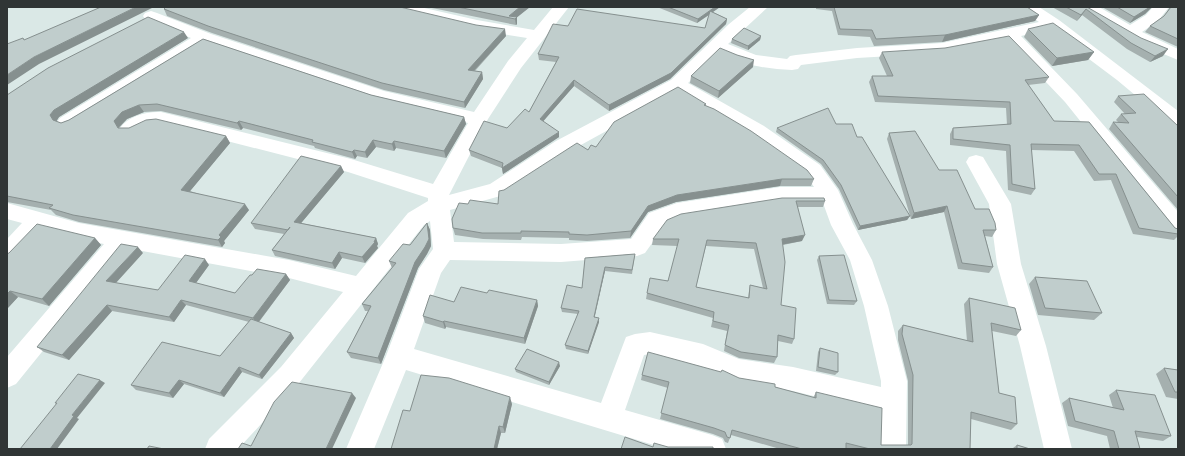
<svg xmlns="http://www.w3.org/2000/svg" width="1185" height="456" font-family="'Zilla Slab',serif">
  <rect width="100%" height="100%" fill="#dae8e6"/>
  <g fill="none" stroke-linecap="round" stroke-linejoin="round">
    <path fill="#fff" fill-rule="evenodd" d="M391,7H420L477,20L534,30L553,7H569L521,68L488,119L449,195L490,184L556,141L671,80L729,24L750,7H768L728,44L756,55L787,59L790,56L796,55L857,48L942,43L1039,22L1022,10L1020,7H1039L1059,20L1178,111V127L1171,125L1117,80L1049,29L1021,36L1077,94L1178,212V235L1170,233L1065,102L1006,40L942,53L857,58L801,65L798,69L792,70C767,69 741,65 719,53L688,83L764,126L820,165L838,190L853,224L872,260L888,306L907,381L906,449H878L879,412L793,391L737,382L700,366L650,354L644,355L625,410L712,435L722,439L726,449H667L406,370L374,449H346L386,356L419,269L433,249L430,221L424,225L299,383L238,449H205L209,439L281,367L343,292L289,278L126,248L16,384L7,388V357L104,244L79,239L43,229L15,259L7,262V239L22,223L7,219V203L79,223L289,260L356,276L408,213L428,201V198L348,172L161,124C145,123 139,137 123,133L120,128C128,116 147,111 161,112L351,159L433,184L468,123L374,100L206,44L188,54L74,126L67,128L60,126L57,122L60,118L191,38L145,19L143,16L145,13L151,11L157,13L211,34L384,91L474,112L508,61L527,38L477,30L393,10ZM677,92L750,136L806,175L814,187H780L677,203L649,213L631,239L561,244L454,242L450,210L504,195L570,151ZM780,203H823L831,225L850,260L864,306L881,381V387L793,367L739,359L703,344L650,332L635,334L626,337L601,403L414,349L441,273L450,260L561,262L637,256L645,253L665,225L680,219Z
      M1079,7H1099L1130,25L1146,15L1153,7H1169L1158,21L1142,32L1178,49V60L1137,43L1081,10Z
      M976,155L983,157L1011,204L1021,264L1046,346L1072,449H1044L1020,346L997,264L989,204L966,162L969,157Z"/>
  </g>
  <path fill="#a5b0af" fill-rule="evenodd" d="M427,7H530L516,17L517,24L516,25Z
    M657,7H720L713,12L727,19L726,24L670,79L609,111L574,86L543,121L559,137L503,174L502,168L471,156L469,150L507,128L529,112L556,62L539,60L538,54L568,26L705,28L709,15L697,23Z
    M816,7H1027L1039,15L1035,21L942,42L874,46L870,37L838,35L832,11L816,9Z
    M1052,7H1087L1163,56L1150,62L1127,49L1082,15L1077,21Z
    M1102,7H1152L1145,14L1130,23Z
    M1170,7H1178V47L1145,32L1150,26L1164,16Z
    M164,9L506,36L475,71L482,72L483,79L465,108L384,90L212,33L167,16Z
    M1028,29L1094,52L1088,60L1052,66L1024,37Z
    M761,36L760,40L748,50L731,43L732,39Z
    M188,38L59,117L56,121L61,123L69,120L203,39L371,95L464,117L466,124L446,158L396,148L394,151L376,147L367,158L357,156L355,159L315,148L314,146L243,128L241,130L161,111L144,112L127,119L119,128L226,136L230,143L190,191L249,210L224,241L225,243L222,247L79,222L56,215L51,210L7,202V95Z
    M882,52L1049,77L1045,83L1028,85L1054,121L1089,122L1175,228L1178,229V236L1174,240L1133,234L1111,180L1094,181L1074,151L1031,150L1035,189L1031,195L1008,190L1006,151L950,145V134L953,128L1007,125L1006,108L875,102L869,82L872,76H887L879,58Z
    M753,67L718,98L690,83L691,76Z
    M1118,96L1178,126V210L1109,129L1113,122H1118L1116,120L1121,114H1125L1114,102Z
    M706,104L705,105L814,179L811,186H780L676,202L648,212L630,238L587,241L569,240V238L522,237L521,240L483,239L455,235L453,228L468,204H498L504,190L588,150L596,147Z
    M836,124L857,137L910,216L907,220L858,230L839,189L821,164L776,132L777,128Z
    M889,133L939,170L975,209L996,230L992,237L985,236L993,267L989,273L958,269L944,212L911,219L887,139Z
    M341,166L344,172L301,223L376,238L378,244L377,246L378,248L365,263L342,258L335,269L275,256L272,250L284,234L255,229L251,223Z
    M782,198L825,201L823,207H798L802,241L783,245L781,305L794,339L792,344L778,341L777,357L774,363L739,358L724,351L727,331L711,327L713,318L646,299L647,293L668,281L678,246L652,245L653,239ZM706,246L754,249L763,288L750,285L749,291L748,298L696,287Z
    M427,223L430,230L431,246L427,254L418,268L381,364L351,358L347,352L368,311H365L362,304L392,268L389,261L410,245Z
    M95,238L101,245L49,306L18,297L7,309L9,253Z
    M143,253L116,283L158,290L209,265L196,283L235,293L252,275L286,274L290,280L259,322L291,333L294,338L262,379L242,372L224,397L184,384L173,398L136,390L131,385L220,356L249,322L186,305L174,322L112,311L69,360L44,352L37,347Z
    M635,254L632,274L605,271L594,317L599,322L588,354L566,349L565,345L578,314L562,312L561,308L582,288L585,258Z
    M819,256L857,301L854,305L827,304L817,260Z
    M1035,277L1102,313L1094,320L1038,315L1029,284Z
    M487,293L537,300L538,306L525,344L446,327L445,329L425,323L423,316L454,302Z
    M969,298L1021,330L1016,336L992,331L999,393L1017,424L1011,430L971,419L970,449H780L731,435L728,443L725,442L723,438L713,434L660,419L668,388L641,380L642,375L739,378L775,387L813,398L816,392L881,445H908V381L898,340V331L903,325L967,341L964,304Z
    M820,348L838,372L835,375L816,371L818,352Z
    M560,366L549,385L516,372L515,369Z
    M1164,368L1178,370V399L1166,397L1156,374Z
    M1116,390L1171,436L1163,441L1137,437L1140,449H1110L1107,436L1068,426L1062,403L1069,398L1113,408L1109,395Z
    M512,404L505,433H501L497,449H391L410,411Z
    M1017,445L1030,449H1013V448Z"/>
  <path fill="#86908f" d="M136,7H154L39,64L7,85V75L34,57Z
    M520,7H530L515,19L509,16Z
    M715,7H720L697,23L698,19Z
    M1150,7H1152L1145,14L1130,23L1134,17Z
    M1086,9L1082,15L1077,21L1081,15Z
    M1039,15L1035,21L942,42L945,35Z
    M517,17V24L516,25L515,19Z
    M727,19L726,24L670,79L609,111V105Z
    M505,29L506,36L469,76L468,70Z
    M184,32L188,38L59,117L56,122L53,120L50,115L54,110Z
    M761,36L760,40L748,50V46Z
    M1168,49L1163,56L1150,62L1155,56Z
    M1094,52L1088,60L1052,66L1057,58Z
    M754,60L753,67L718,98L719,91Z
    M482,72L483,79L465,108L464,102Z
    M574,80V86L540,125V119Z
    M139,105L144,112L127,119L118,128L114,121L122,112Z
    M464,117L466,124L446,158L444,151Z
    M239,121L243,128L241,130L237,123Z
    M559,132V137L503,174L502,168Z
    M226,136L230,143L186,196L181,190Z
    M373,140L376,147L367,158L365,152Z
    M394,141L396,148L394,151L392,144Z
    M354,150L357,156L355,159L352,152Z
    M341,166L344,172L297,228L294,222Z
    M782,179L780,186L676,202L648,212L630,238L631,231L648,206L677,195Z
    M245,204L249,210L224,241L225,243L222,247L218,240L219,235Z
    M947,206L944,212L911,219L914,213Z
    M910,216L907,220L858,230L860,226Z
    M427,223L430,230L431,246L427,254L418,268L381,364L378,358Z
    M805,235L802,241L780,245L782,239Z
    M95,238L101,245L49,306L42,299Z
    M376,238L378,244L377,246L378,248L365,263L362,257Z
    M138,247L143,253L112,287L106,281Z
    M339,252L342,258L335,269L332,263Z
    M205,259L209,265L193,287L189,281Z
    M605,267V271L594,320V317Z
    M286,274L290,280L257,324L253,318Z
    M10,291L18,297L7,309V294Z
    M181,300L186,305L174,322L169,317Z
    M537,300L538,306L525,344L524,338Z
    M107,305L112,311L69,360L62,355Z
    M599,318V322L588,354V351Z
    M444,321L446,327L445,329L443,322Z
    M291,333L294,338L262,379L259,375Z
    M559,362L560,366L549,385V382Z
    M239,367L242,372L224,397L220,393Z
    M100,380L105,383L77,418L79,419L57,449H50L72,415Z
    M179,380L184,384L173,398L169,393Z
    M352,393L356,398L332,449H326Z
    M510,397L512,404L505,433L503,427Z
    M499,426L501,433L497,449H494Z"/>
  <path fill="#c0cdcc" stroke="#86908f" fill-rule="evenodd" d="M101,7H136L34,57L7,75V44L23,38L24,40Z
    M166,7H400L476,25L505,29L468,70L482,72L464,102L382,83L208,26L164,9Z
    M458,7H520L509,16L517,17L515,19Z
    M668,7H715L698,19Z
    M834,7H1027L1039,15L945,35L876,39L872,30L840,29Z
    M1066,7H1087L1141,38L1168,49L1155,56L1131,43L1086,9L1081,15Z
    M1117,7H1150L1134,17Z
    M1171,7H1178V39L1150,26L1164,16Z
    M577,9L705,28L710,11L727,19L671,73L609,105L574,80L540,119L559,132L502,168L503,163L469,150L484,121L507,128L525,109L529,112L559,57L538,54L553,24L568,26Z
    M148,17L184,32L54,110L50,115L53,120L61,123L69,120L203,39L371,95L464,117L444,151L394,141L392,144L373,140L365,152L354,150L352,152L312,142L313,140L239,121L237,123L157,104L139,105L122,112L114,121L118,128H129L146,120L156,119L226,136L181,190L245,204L219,235L221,237L218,240L73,215L49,208L53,205L7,196V95L48,68Z
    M1053,23L1094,52L1057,58L1028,29Z
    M744,28L761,36L748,46L732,39Z
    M1009,36L1049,77L1025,80L1054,121L1089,122L1175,228L1178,229V234L1139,228L1116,174H1099L1079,145L1031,144L1035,189L1012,184L1010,145L953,139V128L1011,124L1010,102L878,96L872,76H893L882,52L945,48Z
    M720,48L737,55L754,60L719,91L691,76Z
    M678,87L706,104L704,105L714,109L751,131L807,170L814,179H782L677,195L648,206L631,231L587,235L569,234V232L521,231V233H482L453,228L452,219L459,203L468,204L470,200L498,204L499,191L504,190L577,143L588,150L591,145L596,147L614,122Z
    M1144,94L1178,126V197L1113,122L1129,123L1121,114L1136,113L1118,96Z
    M828,108L836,124H852L857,137H862L910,216L860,226L841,185L823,160L777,128Z
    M915,131L939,170H957L975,209H989L995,223L996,230H983L993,267L962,263L947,206L914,213L889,133Z
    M301,156L341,166L294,222L376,238L374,242H375L362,257L339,252L332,263L272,250L290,227L288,230L251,223Z
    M782,198H824L825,201H796L805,235L782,239L785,262L781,305L796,308L794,339L778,335L777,357L741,352L725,345L729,325L713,321L714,312L647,293L650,278L668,281L679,239H653L667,220L681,214ZM707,240L756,243L767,289L750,285L749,298L696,287Z
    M427,223L429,239L425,247L415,262L378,358L347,352L371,306L362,304L396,263L389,261L403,244L410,245Z
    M37,224L95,238L42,299L10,291L7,294V254L9,253Z
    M121,244L138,247L106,281L158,290L185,255L205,259L189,281L235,293L250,275H252L257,269L286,274L253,318L181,300L169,317L107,305L62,355L37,347Z
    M635,254L632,270L605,267L594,317L599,318L588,351L565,345L579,311L561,308L567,285L582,288L585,258Z
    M844,255L857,301L829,300L819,256Z
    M1035,277L1087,281L1102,313L1045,308Z
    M461,287L487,293L489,290L537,300L524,338L444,321L443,322L423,316L430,295L454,302Z
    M969,298L1015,308L1021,330L991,323L999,393L1015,397L1017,424L971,412L970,449H870L846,443V449H802L732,430L730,438L727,437L725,432L714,428L661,413L669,382L642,375L648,352L721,372L722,370L739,378L775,384V387L816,398V392L882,408L881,445H911L912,444L913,375L902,334L903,325L973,342Z
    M251,319L291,333L259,375L239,367L220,393L179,380L169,393L131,385L162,342L220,356Z
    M820,348L838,353V372L818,367Z
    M527,349L559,362L549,382L515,369Z
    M1164,368L1178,370V392H1175Z
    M78,374L100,380L72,415L74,416L50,449H20L57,403H55Z
    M421,375L449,378L510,397L503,427L499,426L494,449H391L403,410L410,411Z
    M292,382L352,393L326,449H238L242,443L251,446L274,402Z
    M1116,390L1155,395L1171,436L1135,431L1140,449H1119L1114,431L1075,421L1069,398L1124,410Z
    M625,437L653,447L654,443L668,447H713V449H621Z
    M1017,445L1030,449H1017Z
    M149,446L164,449H147Z"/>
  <rect width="1185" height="456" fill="none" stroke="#303535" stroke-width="16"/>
</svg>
